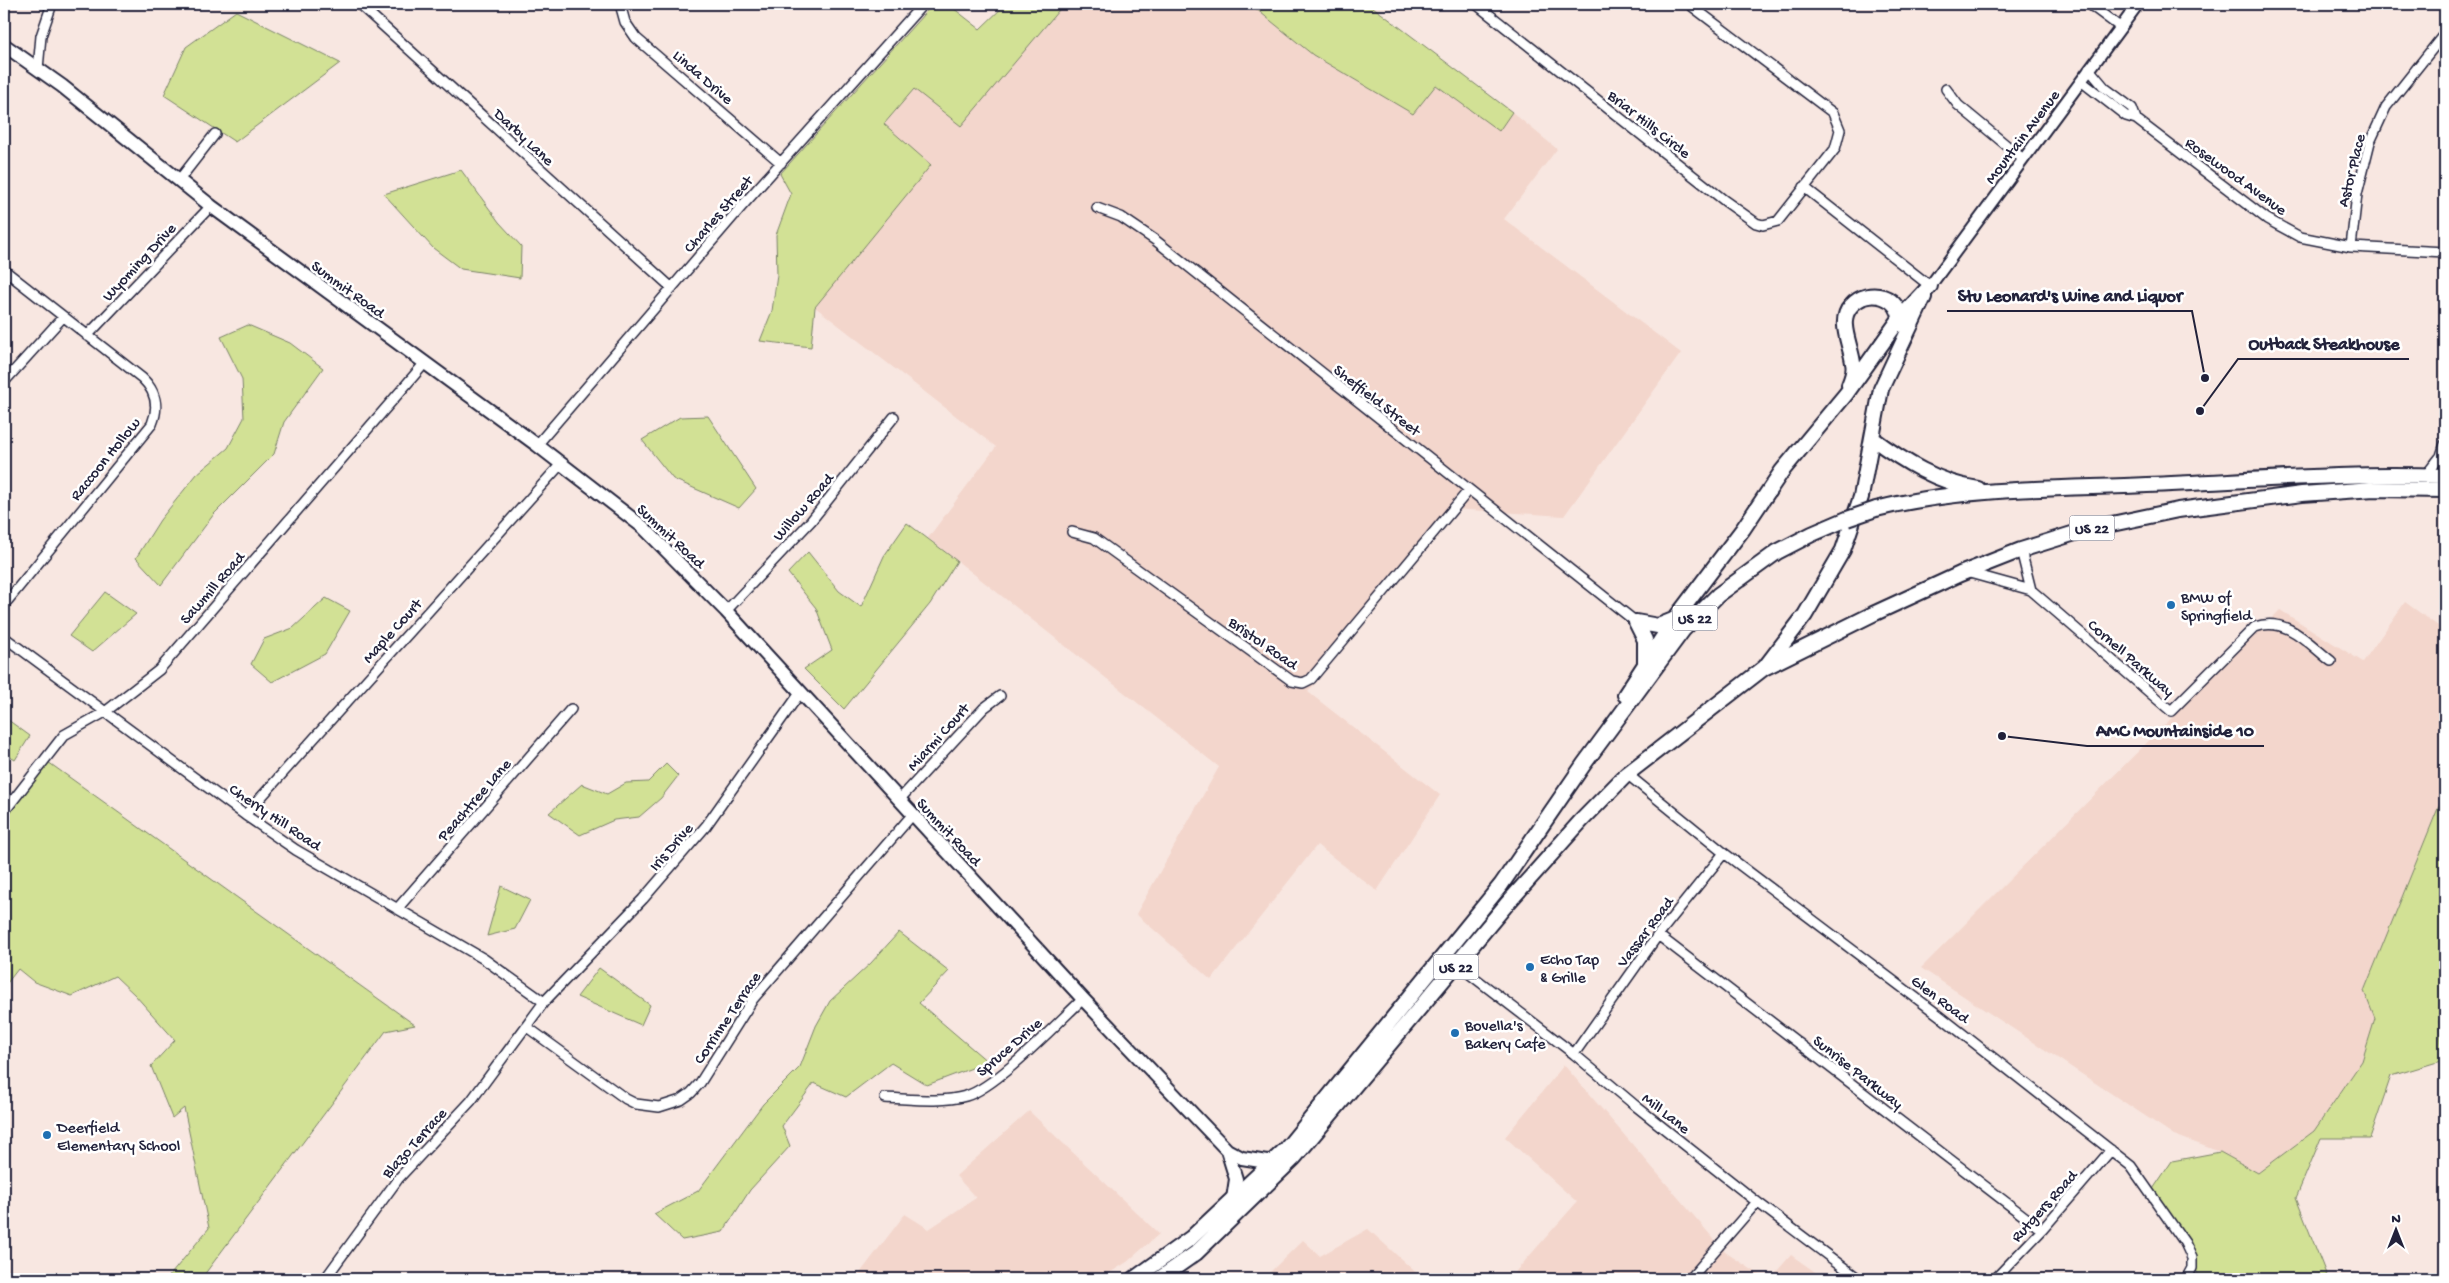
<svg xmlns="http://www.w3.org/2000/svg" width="2449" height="1283" font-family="'Gochi Hand',sans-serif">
  <rect width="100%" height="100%" fill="#f8e7e1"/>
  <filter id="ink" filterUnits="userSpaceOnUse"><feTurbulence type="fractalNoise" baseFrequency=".02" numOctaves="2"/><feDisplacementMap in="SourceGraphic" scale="10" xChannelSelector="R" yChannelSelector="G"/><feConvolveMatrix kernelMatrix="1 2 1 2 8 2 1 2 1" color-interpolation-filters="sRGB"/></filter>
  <g filter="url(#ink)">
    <path fill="#f3d6cc" d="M1064,4H1250L1313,55L1413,113L1436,85L1499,130L1512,112L1557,149L1504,219L1681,353L1564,516L1454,509L1308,692L1440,795L1377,891L1317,845L1211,980L1136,914L1219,767L928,538L996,447L815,307L930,165L884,124L914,89L1019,56Z
      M2405,602L2445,631V791L2364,991L2375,1019L2362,1061L2314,1131L2258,1173L2220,1152L2174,1135L1921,968L2280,610L2363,662Z
      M1564,1065L1725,1252L1766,1279H1509L1577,1202L1505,1137Z
      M1029,1111L1159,1234L1127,1262L1100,1279H860L857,1277L905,1214L929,1229L976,1198L956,1176Z
      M1368,1229L1423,1279H1263L1303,1240L1320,1256Z
      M1791,1255L1825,1279H1770Z"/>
    <path fill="#d2e195" stroke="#7a8268" d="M933,4H948L980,29L1006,4H1064L961,126L914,89L884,124L931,165L815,307L811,347L760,341L772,311L777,275L776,235L791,194L780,174Z
      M1250,4H1369L1512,112L1499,131L1436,85L1413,114L1313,55Z
      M236,11L340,63L235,142L164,95L186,47Z
      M461,170L499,222L521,246L520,278L461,269L433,248L384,194Z
      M248,325L290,343L323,368L284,422L274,454L214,514L161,585L136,558L160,520L197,474L228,448L244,418L242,379L221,337Z
      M708,416L756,489L739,508L673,479L642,440L680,417Z
      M907,523L957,561L930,604L844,709L804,669L832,650L816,608L788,573L808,552L839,591L861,607L884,556Z
      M105,592L136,614L92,652L69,636Z
      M326,598L350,611L325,654L272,682L251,664L264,639L293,628Z
      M4,717L30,736L15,760L4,753Z
      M41,757L415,1025L386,1031L201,1279H167L209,1228L184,1108L172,1118L151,1066L175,1040L135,995L115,976L72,996L34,982L18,969L4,987V812Z
      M666,764L678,776L661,798L639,817L614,820L580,835L549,813L582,784L607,794L626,783L648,782Z
      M2445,791V1014L2439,1021L2444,1060L2391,1076L2370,1138H2321L2296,1198L2328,1279H2201L2151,1192L2172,1161L2220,1152L2258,1173L2314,1131L2362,1061L2375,1019L2364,991Z
      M501,886L530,900L515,929L487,936Z
      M899,932L949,971L919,1003L988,1062L927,1085L891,1063L846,1097L814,1083L782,1126L790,1146L750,1190L723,1232L682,1240L654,1214L698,1191L763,1104L800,1067L816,1026L830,1001L871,963Z
      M599,968L650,1005L641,1025L577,997Z"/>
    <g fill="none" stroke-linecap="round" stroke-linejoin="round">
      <defs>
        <path id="minor" d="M359,4L672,288
          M620,4L625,22L636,38L781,163
          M1476,4L1725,201L1756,223L1763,225L1778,221L1835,149L1840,130L1833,113L1825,107L1689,4
          M2089,4L2120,27
          M38,69L41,36L52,4
          M2089,69L2105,88L2132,108L2136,119
          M2081,81L2126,116L2136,119L2267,219L2300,237L2351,247L2445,252
          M1946,89L1958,105L2023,159
          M179,180L215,134
          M1804,187L1930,286
          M1097,208L1121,217L1155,240L1636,622
          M2351,247L2357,194L2370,142L2386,107L2445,33
          M4,270L142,378C156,391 159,407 152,424L4,605
          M87,336L211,206
          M4,382L63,317
          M537,445L742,206L923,4
          M2426,475L2441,456L2445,444
          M1072,532L1094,538L1292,681L1303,683L1311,679L1469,490
          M2021,550L2031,590
          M1966,572L2031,590L2171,711L2255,627C2286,616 2308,643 2331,661
          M726,611L811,521L894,417
          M4,637L245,815L296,850L484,959L544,1002
          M1627,774L1724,853L1940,1016L2131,1166L2185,1243L2192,1258V1268L2186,1279
          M899,800L984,708L1000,696
          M4,812L64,735L105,712L159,670L424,364
          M245,815L561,464
          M397,909L571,709
          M1658,935L2042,1230
          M1458,965L1574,1054L1637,1107L1757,1202L1859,1279
          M527,1027L626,1099L636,1104L659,1107L681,1100L691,1093L700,1083L753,999L913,814
          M1574,1054L1658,935L1724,853
          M885,1098C911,1099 941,1103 966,1096C997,1087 1056,1024 1083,999
          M325,1279L398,1179L471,1101L544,1002L643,899L706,826L800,693
          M1690,1279L1757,1202
          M1995,1279L2042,1230L2111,1150"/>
        <path id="tertiary" d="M1930,286L2138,4"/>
        <path id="secondary" d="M4,45L62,86L211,206L537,445L643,527L726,611L1083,999L1227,1150L1242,1158L1273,1163
          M1227,1150L1236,1179L1233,1199"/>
        <path id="trunk" d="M1849,385C1852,378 1855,371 1853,363C1851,345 1837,321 1851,306C1868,286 1903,296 1900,324
          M1872,438C1904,462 1939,483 1978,489
          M1876,509C1963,487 2057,489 2147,485C2246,481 2346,472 2445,476
          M1636,622L1645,640V662
          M1636,622L1658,626L1673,620
          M1766,666L1805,615L1843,550L1861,497L1881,389L1924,297
          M1625,695L1674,620L1743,529L1782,471L1846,394L1901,317L1930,286
          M1134,1279L1191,1238L1287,1148L1501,885L1584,764L1683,630L1718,595L1777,552L1812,534L1847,519
          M1159,1279L1196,1253L1294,1158L1506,905L1581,821L1627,774L1764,668L1873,614L1960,574L2021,550L2088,529L2178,510L2302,494L2374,489L2445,490"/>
      </defs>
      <use href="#minor" stroke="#22223b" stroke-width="12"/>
      <use href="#tertiary" stroke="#22223b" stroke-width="14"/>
      <use href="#secondary" stroke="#22223b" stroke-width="16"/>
      <use href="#trunk" stroke="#22223b" stroke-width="18"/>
      <use href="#minor" stroke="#fff" stroke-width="9"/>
      <use href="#tertiary" stroke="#fff" stroke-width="10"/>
      <use href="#secondary" stroke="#fff" stroke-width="12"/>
      <use href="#trunk" stroke="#fff" stroke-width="14"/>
      <defs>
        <path id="trunk-bridge" d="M1847,519L1876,509"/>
      </defs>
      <use href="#trunk-bridge" stroke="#22223b" stroke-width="18" stroke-linecap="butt"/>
      <use href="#trunk-bridge" stroke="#fff" stroke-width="14"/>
    </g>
  </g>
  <g fill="#1f6fb2" stroke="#fff" stroke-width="2">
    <circle cx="2171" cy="605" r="5"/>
    <circle cx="1530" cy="967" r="5"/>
    <circle cx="1455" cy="1033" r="5"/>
    <circle cx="47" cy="1135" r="5"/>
  </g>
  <g text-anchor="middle" stroke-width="5" stroke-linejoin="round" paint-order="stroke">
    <g fill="#fff" stroke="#646476" stroke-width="1">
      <rect x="2069.5" y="515.5" width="45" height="25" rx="4"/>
      <rect x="1672.5" y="605.5" width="45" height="25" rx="4"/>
      <rect x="1433.5" y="954.5" width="45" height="25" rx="4"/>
    </g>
    <g font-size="15" font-weight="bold" fill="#22223b">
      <text x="2092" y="533">US 22</text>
      <text x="1695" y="623">US 22</text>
      <text x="1456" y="972">US 22</text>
    </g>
    <g font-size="16" fill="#22223b" stroke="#fff">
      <text transform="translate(704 76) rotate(41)" y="6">Linda Drive</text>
      <text transform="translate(1650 123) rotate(38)" y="6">Briar Hills Circle</text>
      <text transform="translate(525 136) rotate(43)" y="6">Darby Lane</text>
      <text transform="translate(2021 136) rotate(-53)" y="6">Mountain Avenue</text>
      <text transform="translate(2350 170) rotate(-76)" y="6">Astor Place</text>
      <text transform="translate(2237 175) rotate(36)" y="6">Rosewood Avenue</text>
      <text transform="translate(717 213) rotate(-49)" y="6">Charles Street</text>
      <text transform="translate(138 261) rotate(-47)" y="6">Wyoming Drive</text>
      <text transform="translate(349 288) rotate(36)" y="6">Summit Road</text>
      <text transform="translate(1378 399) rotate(38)" y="6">Sheffield Street</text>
      <text transform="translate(104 458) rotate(-51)" y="6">Raccoon Hollow</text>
      <text transform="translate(802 506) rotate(-49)" y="6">Willow Road</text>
      <text transform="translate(672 535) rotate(43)" y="6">Summit Road</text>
      <text transform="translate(211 587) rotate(-49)" y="6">Sawmill Road</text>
      <text transform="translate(391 630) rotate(-48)" y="6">Maple Court</text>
      <text transform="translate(1264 642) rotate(35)" y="6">Bristol Road</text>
      <text transform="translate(2132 657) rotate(41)" y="6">Cornell Parkway</text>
      <text transform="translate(937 736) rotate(-48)" y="6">Miarmi Court</text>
      <text transform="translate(473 799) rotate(-49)" y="6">Peachtree Lane</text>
      <text transform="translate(276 816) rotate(34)" y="6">Cherry Hill Road</text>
      <text transform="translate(950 831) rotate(47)" y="6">Summit Road</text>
      <text transform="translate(670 846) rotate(-49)" y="6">Iris Drive</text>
      <text transform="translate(1644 931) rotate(-53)" y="6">Vassar Road</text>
      <text transform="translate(1941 998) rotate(37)" y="6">Glen Road</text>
      <text transform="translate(726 1017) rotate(-56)" y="6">Corrinne Terrace</text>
      <text transform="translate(1008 1046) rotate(-41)" y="6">Spruce Drive</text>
      <text transform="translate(1859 1071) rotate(38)" y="6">Sunrise Parkway</text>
      <text transform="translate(1667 1112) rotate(38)" y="6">Mill Lane</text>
      <text transform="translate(413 1142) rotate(-48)" y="6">Blazo Terrace</text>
      <text transform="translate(2043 1205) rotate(-48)" y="6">Rutgers Road</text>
    </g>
    <g font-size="16" fill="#22223b" stroke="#fff" text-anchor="start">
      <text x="2181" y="602">BMW of<tspan x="2181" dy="18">Springfield</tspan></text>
      <text x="1540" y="964">Echo Tap<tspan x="1540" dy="18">&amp; Grille</tspan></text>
      <text x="1465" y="1030">Bovella's<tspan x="1465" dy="18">Bakery Cafe</tspan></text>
      <text x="57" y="1132">Deerfield<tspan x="57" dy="18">Elementary School</tspan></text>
    </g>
  </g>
  <path fill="none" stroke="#22223b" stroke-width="2" d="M2205 378L2192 311H1947M2200 411L2238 359H2409M2002 736L2087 746H2264"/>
  <g fill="#22223b" stroke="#fff" stroke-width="2">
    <circle cx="2205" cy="378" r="5"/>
    <circle cx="2200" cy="411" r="5"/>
    <circle cx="2002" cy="736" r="5"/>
  </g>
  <g font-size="18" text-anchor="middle" font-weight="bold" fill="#22223b" stroke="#fff" stroke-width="5" stroke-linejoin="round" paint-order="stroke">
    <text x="2070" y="301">Stu Leonard's Wine and Liquor</text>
    <text x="2324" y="349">Outback Steakhouse</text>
    <text x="2175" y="736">AMC Mountainside 10</text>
  </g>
  <rect width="2449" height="1283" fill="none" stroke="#fff" stroke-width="20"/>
  <rect x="10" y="10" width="2429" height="1263" fill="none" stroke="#22223b" stroke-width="2" filter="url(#ink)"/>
  <g transform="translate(2396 1230)" stroke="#ffffff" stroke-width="4" paint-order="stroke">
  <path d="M0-4L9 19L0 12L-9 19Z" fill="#22223b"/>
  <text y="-8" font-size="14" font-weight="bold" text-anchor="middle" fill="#22223b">N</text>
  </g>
</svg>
